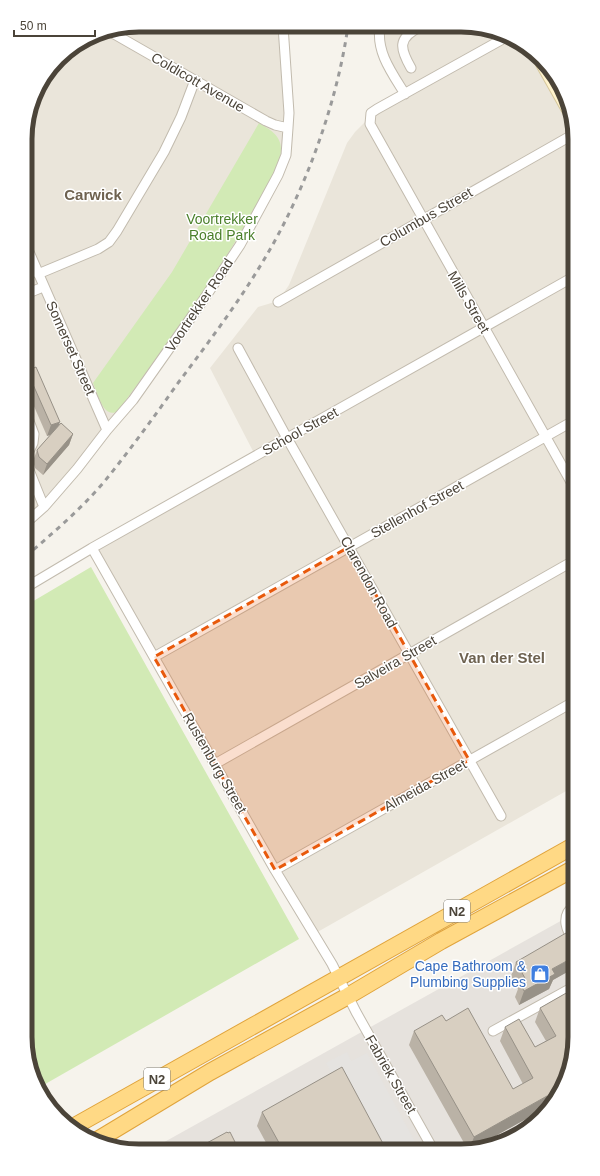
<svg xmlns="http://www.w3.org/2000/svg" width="600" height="1176" font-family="Arial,sans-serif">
  <rect width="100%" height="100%" fill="#f6f3ec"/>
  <path fill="#eae5da" d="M139,25L283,26L288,113L285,155L239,245L133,400L26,522V125L37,88L64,53L96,34Z
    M380,27H483L536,53L569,103L575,139V786L314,934L92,548L255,455L210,368L258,307L278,301L289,285L347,143L355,132L376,111L405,94L387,64Z"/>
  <path fill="#e6e2dd" d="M575,913V1045L551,1106L497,1145L461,1151L150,1150Z"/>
  <path fill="#d2eab5" d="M259,123C269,129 281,135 281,149C281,167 265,191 256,206C216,278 167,343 119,410C104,422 97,392 93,383L172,272Z
    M91,567L299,939L40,1087L31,1073L25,1037V606Z"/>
  <path fill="#e5e3e0" d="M347,1052L351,1061L367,1053L420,1151H374L326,1063Z"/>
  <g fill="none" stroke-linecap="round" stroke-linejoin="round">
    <defs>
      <path id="minor" d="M380,27C376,52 392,73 405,94
        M109,31L266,121L275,125L288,128
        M501,40L377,109L371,113L370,124L575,489
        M411,68C400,49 397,38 420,27
        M26,245L107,430
        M38,274L98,249L109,242L117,231L164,152L181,117L195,80
        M26,294L43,287
        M278,302L574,134
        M238,348L287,438L501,816
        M26,413L34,434L33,443L27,455V465L44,507
        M26,523L44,507L77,469L107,430L133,400L202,302L240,245L278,175L286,155L288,128L289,113L283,26
        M92,548L275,870L332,964L356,1012L434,1151
        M25,588L92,548L575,276
        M154,657L575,420
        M215,764L575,560
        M275,870L575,701
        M575,945C567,931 559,916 575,905
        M493,1031L575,986"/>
      <path id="secondary" d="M540,59L571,114"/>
      <path id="trunk" d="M73,1127L575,845
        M99,1139L210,1072L348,996L441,941L575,868"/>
    </defs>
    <use href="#minor" stroke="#c2bbae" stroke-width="11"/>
    <use href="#secondary" stroke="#d6c79b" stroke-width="15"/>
    <use href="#trunk" stroke="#e0a43c" stroke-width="18"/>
    <use href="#minor" stroke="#fff" stroke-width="9"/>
    <use href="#secondary" stroke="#fff3cd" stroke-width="13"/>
    <use href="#trunk" stroke="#ffd985" stroke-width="16"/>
    <path stroke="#9a9a9a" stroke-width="3" stroke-dasharray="5 5" stroke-linecap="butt" d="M26,556C53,533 80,510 104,482C130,450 154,417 178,383C208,343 239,302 265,258C305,191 337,104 348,26"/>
  </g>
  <path fill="#bab2a6" d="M27,371L58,427L73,434L69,445L43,475L35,468L33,461L37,450L51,434L47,436L26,388V374Z
    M516,962L569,971L553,980L549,989L519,1005L515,997L518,989L511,976Z
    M575,988L551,1106L543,1112L542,1110L472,1149L468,1150L409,1045L414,1031L446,1021L513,1089L523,1084L500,1041L505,1027L535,1047L546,1041L535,1022L540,1008Z
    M262,1112L387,1151L270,1150L257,1126Z"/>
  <path fill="#979187" d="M60,422L56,433L47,436L51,425Z
    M73,434L69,445L43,475L47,464Z
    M574,957L569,971L553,980L549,989L519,1005L524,991L552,969Z
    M547,1096L542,1110L472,1149L469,1150L474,1137Z"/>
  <path fill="#d8cfc1" stroke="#979187" d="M36,367L60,422L51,425L27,371Z
    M61,423L73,434L47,464L39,457L37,450Z
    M566,933L575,948V954L574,957L552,969L555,974L524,991L520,983L526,980L516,962Z
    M575,988V1044L553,1103H551L547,1096L474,1137L414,1031L442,1015L446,1021L468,1008L513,1089L533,1078L505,1027L519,1019L535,1047L556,1036L540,1008Z
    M342,1067L387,1151L283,1150L262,1112Z
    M227,1132L228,1133L230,1132L239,1150H194Z"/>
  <path fill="#e8590c" fill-opacity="0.2" stroke="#e8590c" stroke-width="3" stroke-dasharray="8 5" stroke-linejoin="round" d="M349,547L469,760L275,870L154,657Z"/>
  <defs>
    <symbol id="shop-square" viewBox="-11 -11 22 22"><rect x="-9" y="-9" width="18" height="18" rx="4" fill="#3f7fe0" stroke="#fff"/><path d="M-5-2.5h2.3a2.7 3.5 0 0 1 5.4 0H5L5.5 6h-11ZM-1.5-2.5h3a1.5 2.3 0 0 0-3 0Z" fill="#fff"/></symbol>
  </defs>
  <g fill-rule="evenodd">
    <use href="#shop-square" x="529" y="963" width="22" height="22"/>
  </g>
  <g text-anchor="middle" stroke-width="3" stroke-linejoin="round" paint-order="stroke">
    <g fill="#fff" stroke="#817c74" stroke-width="1">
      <rect x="444" y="900" width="26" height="22" rx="3"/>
      <rect x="144" y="1068" width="26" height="22" rx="3"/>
    </g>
    <g font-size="13" font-weight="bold" fill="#4b4439">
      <text x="457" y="916">N2</text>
      <text x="157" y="1084">N2</text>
    </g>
    <g font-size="14" fill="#4b4439" stroke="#fff">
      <text transform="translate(198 82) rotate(30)" y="5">Coldicott Avenue</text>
      <text transform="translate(426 217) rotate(-30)" y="5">Columbus Street</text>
      <text transform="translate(469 302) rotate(60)" y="5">Mills Street</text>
      <text transform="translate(199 305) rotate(-56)" y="5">Voortrekker Road</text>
      <text transform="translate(71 348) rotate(66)" y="5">Somerset Street</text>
      <text transform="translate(300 431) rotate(-29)" y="5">School Street</text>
      <text transform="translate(417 509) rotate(-29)" y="5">Stellenhof Street</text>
      <text transform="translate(369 582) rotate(61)" y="5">Clarendon Road</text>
      <text transform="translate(395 662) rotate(-30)" y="5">Salveira Street</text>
      <text transform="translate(215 763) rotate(60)" y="5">Rustenburg Street</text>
      <text transform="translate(425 785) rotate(-29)" y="5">Almeida Street</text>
      <text transform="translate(391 1074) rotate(60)" y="5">Fabriek Street</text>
    </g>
    <g font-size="14" fill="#4a7f2a" stroke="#fff">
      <text x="222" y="224">Voortrekker<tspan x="222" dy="16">Road Park</tspan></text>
    </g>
    <g font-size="14" fill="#366cbe" stroke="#fff" text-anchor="end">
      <text x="526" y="971">Cape Bathroom &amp;<tspan x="526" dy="16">Plumbing Supplies</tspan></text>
    </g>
    <g font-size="15" font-weight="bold" fill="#6e6250" stroke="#fff">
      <text x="93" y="200">Carwick</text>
      <text x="502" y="663">Van der Stel</text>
    </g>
  </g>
  <path d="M0 0H600V1176H0ZM139 32H461A107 107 0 0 1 568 139V1037A107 107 0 0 1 461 1144H139A107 107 0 0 1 32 1037V139A107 107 0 0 1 139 32Z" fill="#fff" fill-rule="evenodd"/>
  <path fill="none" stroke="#4b4439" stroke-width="5" d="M139 32H461A107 107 0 0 1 568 139V1037A107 107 0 0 1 461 1144H139A107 107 0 0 1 32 1037V139A107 107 0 0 1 139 32Z"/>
  <path d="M14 30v6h81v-6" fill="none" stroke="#4b4439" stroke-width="2"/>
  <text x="20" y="30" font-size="12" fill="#4b4439" stroke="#ffffff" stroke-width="3" paint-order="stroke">50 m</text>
</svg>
